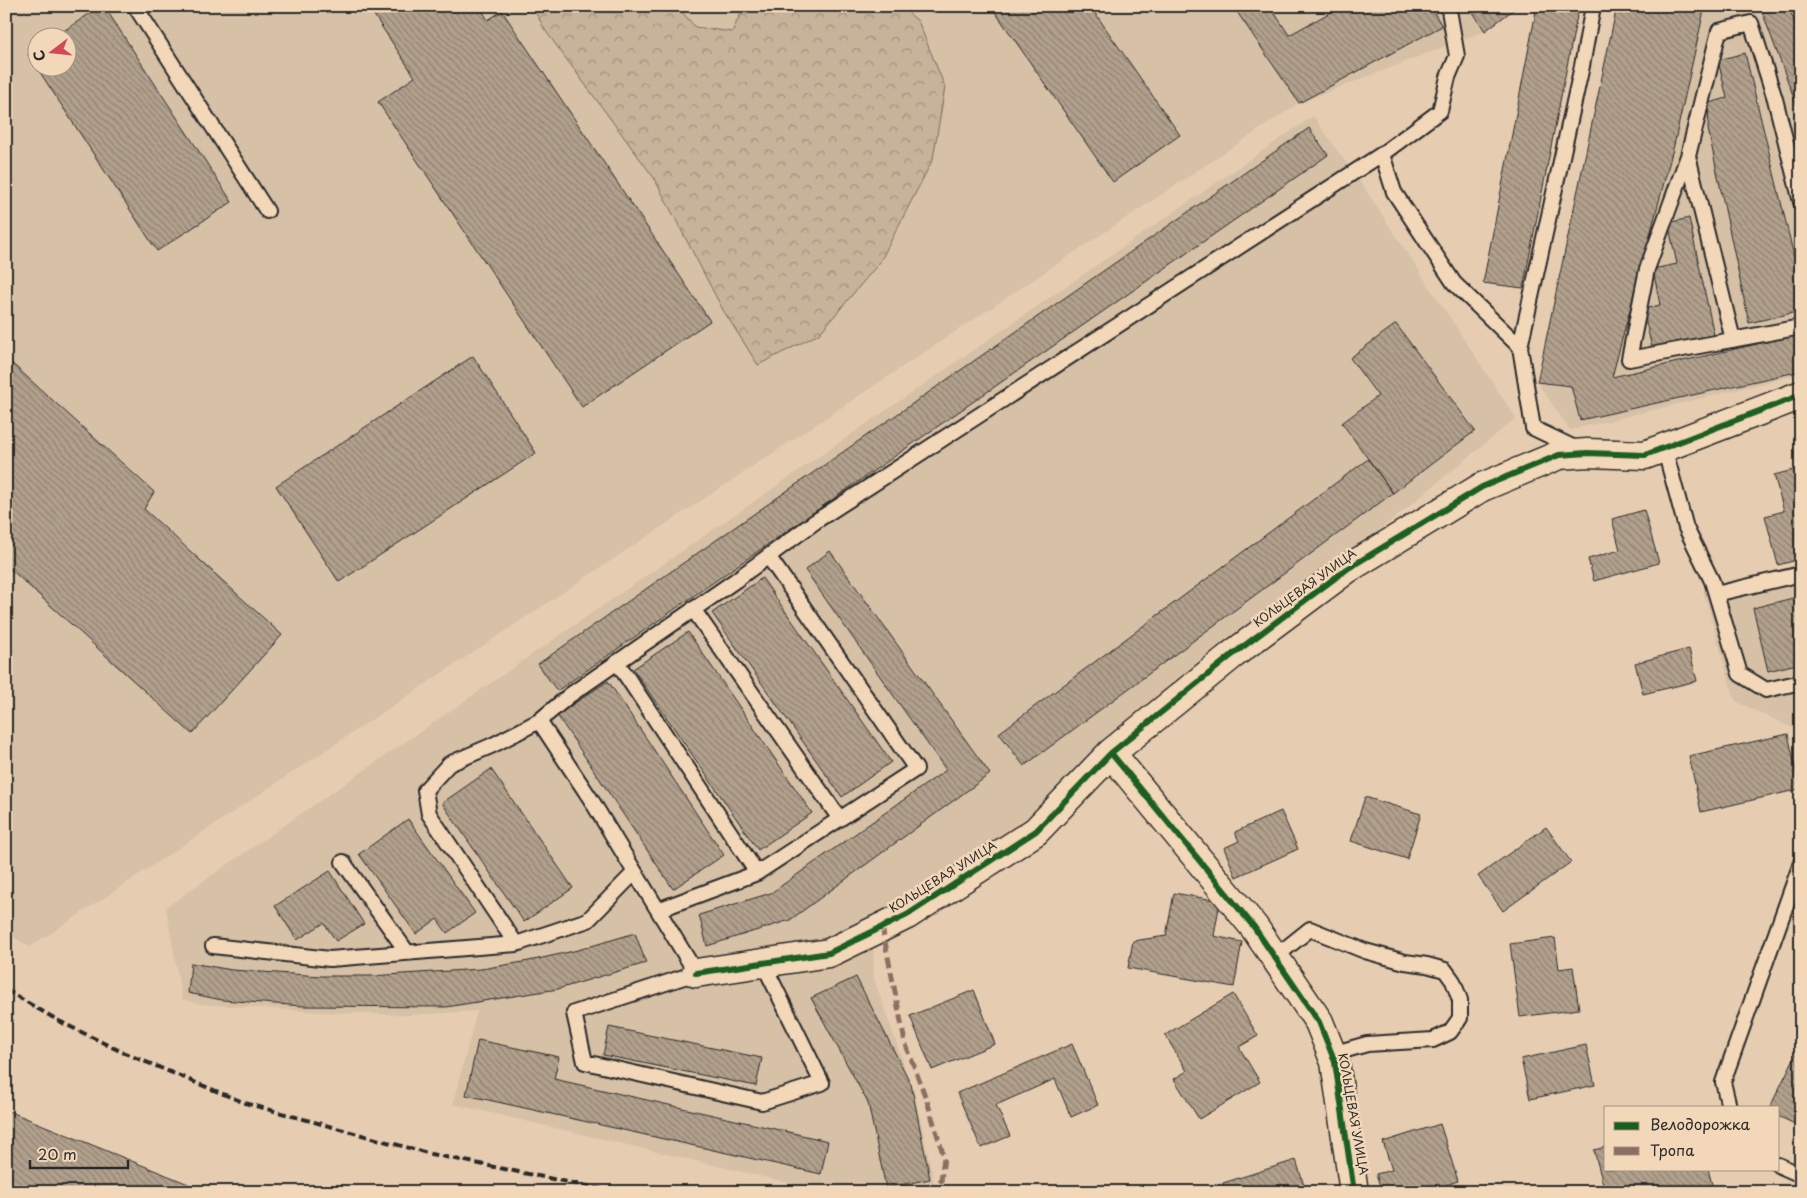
<svg xmlns="http://www.w3.org/2000/svg" width="1807" height="1198" font-family="'Playpen Sans',sans-serif">
  <defs>
    <pattern id="forest-crowns" width="20" height="18" patternUnits="userSpaceOnUse" patternTransform="scale(1.25)"><rect width="20" height="18" fill="#c7b29a"/><path d="M2 6a3 3 0 1 1 6 0M12 15a3 3 0 1 1 6 0" fill="none" stroke="#a2917e"/></pattern>
    <pattern id="building-back-hatch" width="6" height="6" patternUnits="userSpaceOnUse" patternTransform="scale(1.25)"><rect width="6" height="6" fill="#b1a08c"/><path d="M-1 5l2 2M0 0l6 6M5-1l2 2" fill="none" stroke="#908373"/></pattern>
  </defs>
  <rect width="100%" height="100%" fill="#e6cdb1"/>
  <filter id="ink" filterUnits="userSpaceOnUse"><feTurbulence type="fractalNoise" baseFrequency=".02" numOctaves="2"/><feDisplacementMap in="SourceGraphic" scale="10" xChannelSelector="R" yChannelSelector="G"/><feConvolveMatrix kernelMatrix="1 2 1 2 8 2 1 2 1" color-interpolation-filters="sRGB"/></filter>
  <g filter="url(#ink)">
    <path fill="#d6c0a6" fill-rule="evenodd" d="M6,6H1517V7L1485,31L1299,103L30,947L6,932ZM38,38H68V68H38Z
      M1618,6H1791L1801,27V374L1570,430L1537,382Z
      M1313,116L1369,195L1516,418L1063,791L955,868L873,919L874,979L915,1096L935,1186L911,1192H827L453,1104L477,1011L408,1015L321,1012L200,1004L182,999L166,907Z
      M1801,564V732L1735,701L1703,590Z"/>
    <path fill="url(#forest-crowns)" stroke="#796e62" d="M532,6H677L695,27L732,32L744,6H900L918,21L945,87L933,159L880,262L819,334L758,365L723,310L654,178L545,30Z"/>
    <path fill="url(#building-back-hatch)" stroke="#2b2b2b" d="M101,6H104L232,202L157,251L28,54L38,47V68H68V38H53Z
      M368,6H479L488,20L502,11L710,321L582,407L378,102L415,77Z
      M991,6H1090L1180,135L1113,182Z
      M1233,6H1270L1289,35L1342,6H1430L1442,26L1299,103Z
      M1469,6H1517V7L1485,31Z
      M1537,6H1579L1523,288L1483,283Z
      M1617,6H1705L1674,145L1612,377L1801,334V371L1580,420L1571,386L1537,382Z
      M1760,6H1788L1801,37V117Z
      M1745,53L1801,285V311L1749,323L1708,129L1709,103L1727,98L1718,60Z
      M1309,128L1328,155L557,691L538,664Z
      M1689,218L1714,335L1652,348L1643,309L1660,305L1653,269L1677,264L1668,223Z
      M1396,324L1475,431L1393,493L1342,423L1378,396L1350,358Z
      M473,356L536,453L339,582L276,486Z
      M6,358L154,492L144,509L282,635L192,734L6,565Z
      M1368,459L1393,493L1024,766L999,733Z
      M1801,468V559L1778,565L1765,516L1784,511L1774,475Z
      M1644,510L1659,563L1594,581L1588,559L1620,550L1612,519Z
      M830,551L990,774L790,920L707,946L699,915L771,893L946,770L805,570Z
      M762,578L891,762L842,797L712,613Z
      M1801,596V663L1768,671L1753,608Z
      M688,632L812,813L758,850L633,669Z
      M1689,649L1697,681L1643,694L1635,663Z
      M608,681L724,855L673,889L557,715Z
      M1788,734L1800,789L1701,812L1689,756Z
      M491,769L573,888L524,922L442,803Z
      M1365,797L1421,814L1407,859L1351,841Z
      M1281,811L1298,849L1236,877L1224,848L1239,841L1235,832Z
      M408,819L475,913L447,933L437,919L416,934L359,854Z
      M1546,827L1571,862L1503,911L1478,876Z
      M330,871L364,924L336,941L324,923L297,940L275,906Z
      M1174,893L1220,901L1214,936L1242,942L1234,987L1128,968L1133,941L1166,936Z
      M635,933L646,963L558,989L446,1007L303,1006L222,1000L188,993L191,963L232,970L321,976H371L481,969L529,961L578,950Z
      M1555,938L1559,969L1573,967L1579,1009L1520,1017L1510,944Z
      M856,977L911,1084L930,1179L886,1188L868,1103L811,998Z
      M974,990L995,1044L932,1070L910,1016Z
      M1233,994L1258,1036L1239,1047L1260,1082L1199,1119L1174,1079L1187,1071L1165,1035Z
      M609,1027L762,1058L756,1086L603,1055Z
      M478,1040L559,1057L554,1079L828,1141L821,1174L466,1095Z
      M1072,1044L1098,1105L1071,1117L1055,1079L996,1105L1010,1136L981,1148L957,1093Z
      M1801,1044V1127L1778,1116V1107H1770Z
      M1586,1045L1595,1085L1530,1099L1521,1059Z
      M6,1110L208,1192H6Z
      M1440,1124L1458,1181L1425,1192H1408L1407,1189L1399,1192H1382L1376,1174L1392,1170L1383,1142Z
      M1606,1147V1169H1708L1714,1192H1605L1594,1150Z
      M1296,1160L1306,1192H1225L1223,1183Z"/>
    <g fill="none" stroke-linecap="round" stroke-linejoin="round">
      <defs>
        <path id="service" d="M135,6L267,211
          M1382,154L1440,111L1448,77L1457,56L1449,10L1446,6
          M1688,156L1733,340
          M1801,202L1775,99L1751,23L1719,31L1688,156L1647,269L1629,359L1801,327
          M1520,347L1582,66L1593,6
          M1664,447L1686,528L1712,581L1740,674L1766,690L1801,682
          M1716,594L1801,574
          M693,609L840,819
          M617,662L757,873
          M343,862L407,952
          M658,910L757,873L916,769L768,556
          M516,944L429,814L425,790L449,764L493,745L539,721
          M213,946L330,959L516,944L588,920L635,872
          M1275,957L1310,929L1365,951L1405,962L1427,965L1445,970L1453,981L1460,1000V1018L1450,1032L1433,1040L1367,1044L1332,1054
          M763,963L822,1083L762,1102L585,1062L574,1013L696,973L590,798L539,721L570,695L736,580L816,521L1382,154L1394,192L1454,283L1520,347L1533,428L1577,449
          M1729,1107L1723,1082L1801,863
          M1778,1165L1801,1175"/>
        <path id="minor" d="M1111,753L1254,927L1319,1022L1335,1062L1354,1192
          M696,973L829,953L907,915L1036,831L1111,753L1232,655L1347,569L1482,487L1559,455L1587,453L1645,455L1801,395"/>
      </defs>
      <use href="#service" stroke="#2b2b2b" stroke-width="18"/>
      <use href="#minor" stroke="#2b2b2b" stroke-width="31"/>
      <use href="#service" stroke="#f2d7b9" stroke-width="14"/>
      <use href="#minor" stroke="#f2d7b9" stroke-width="28"/>
      <path stroke="#2b2b2b" stroke-width="4" stroke-dasharray="8 4" stroke-linecap="butt" d="M6,990L59,1021L122,1052L245,1103L431,1154L616,1192"/>
      <path stroke="#8d6e63" stroke-width="5" stroke-dasharray="10 5" stroke-linecap="butt" d="M882,927L905,1042L928,1104L944,1157L941,1181L935,1192"/>
      <defs>
        <path id="cycleway" d="M1111,753L1254,927L1319,1022L1335,1062L1354,1192
          M696,973L829,953L907,915L1036,831L1111,753L1232,655L1347,569L1482,487L1559,455L1587,453L1645,455L1801,395"/>
      </defs>
      <use href="#cycleway" stroke="#f2d7b9" stroke-width="9"/>
      <use href="#cycleway" stroke="#1b5e20" stroke-width="6"/>
    </g>
  </g>
  <g text-anchor="middle" stroke-width="5" stroke-linejoin="round" paint-order="stroke">
    <g font-size="12" fill="#2b2b2b" stroke="#f2d7b9">
      <text transform="translate(1305 588) rotate(-36)" y="4">КОЛЬЦЕВАЯ УЛИЦА</text>
      <text transform="translate(943 877) rotate(-32)" y="4">КОЛЬЦЕВАЯ УЛИЦА</text>
      <text transform="translate(1353 1114) rotate(80)" y="4">КОЛЬЦЕВАЯ УЛИЦА</text>
    </g>
  </g>
  <rect width="1807" height="1198" fill="none" stroke="#f2d7b9" stroke-width="25"/>
  <rect x="12" y="12" width="1782" height="1173" fill="none" stroke="#2b2b2b" stroke-width="2" filter="url(#ink)"/>
  <rect x="1604" y="1106" width="175" height="65" fill="#f2d7b9" stroke="#a29280"/>
  <rect x="1614" y="1122" width="25" height="8" fill="#1b5e20" stroke="#a29280"/>
  <text x="1650" y="1130" font-size="15" fill="#2b2b2b">Велодорожка</text>
  <rect x="1614" y="1147" width="25" height="8" fill="#8d6e63" stroke="#a29280"/>
  <text x="1650" y="1156" font-size="15" fill="#2b2b2b">Тропа</text>
  <g transform="translate(52 52) rotate(254)"><circle r="24" fill="#f2d7b9" stroke="#a29280"/>
  <path d="M0-4L9 19L0 12L-9 19Z" fill="#d1495b"/>
  <text y="-8" font-size="14" font-weight="bold" text-anchor="middle" fill="#2b2b2b">С</text>
  </g>
  <path d="M30 1160v8h98v-8" fill="none" stroke="#2b2b2b" stroke-width="2.5"/>
  <text x="38" y="1160" font-size="15" fill="#2b2b2b" stroke="#f2d7b9" stroke-width="4" paint-order="stroke">20 m</text>
</svg>
